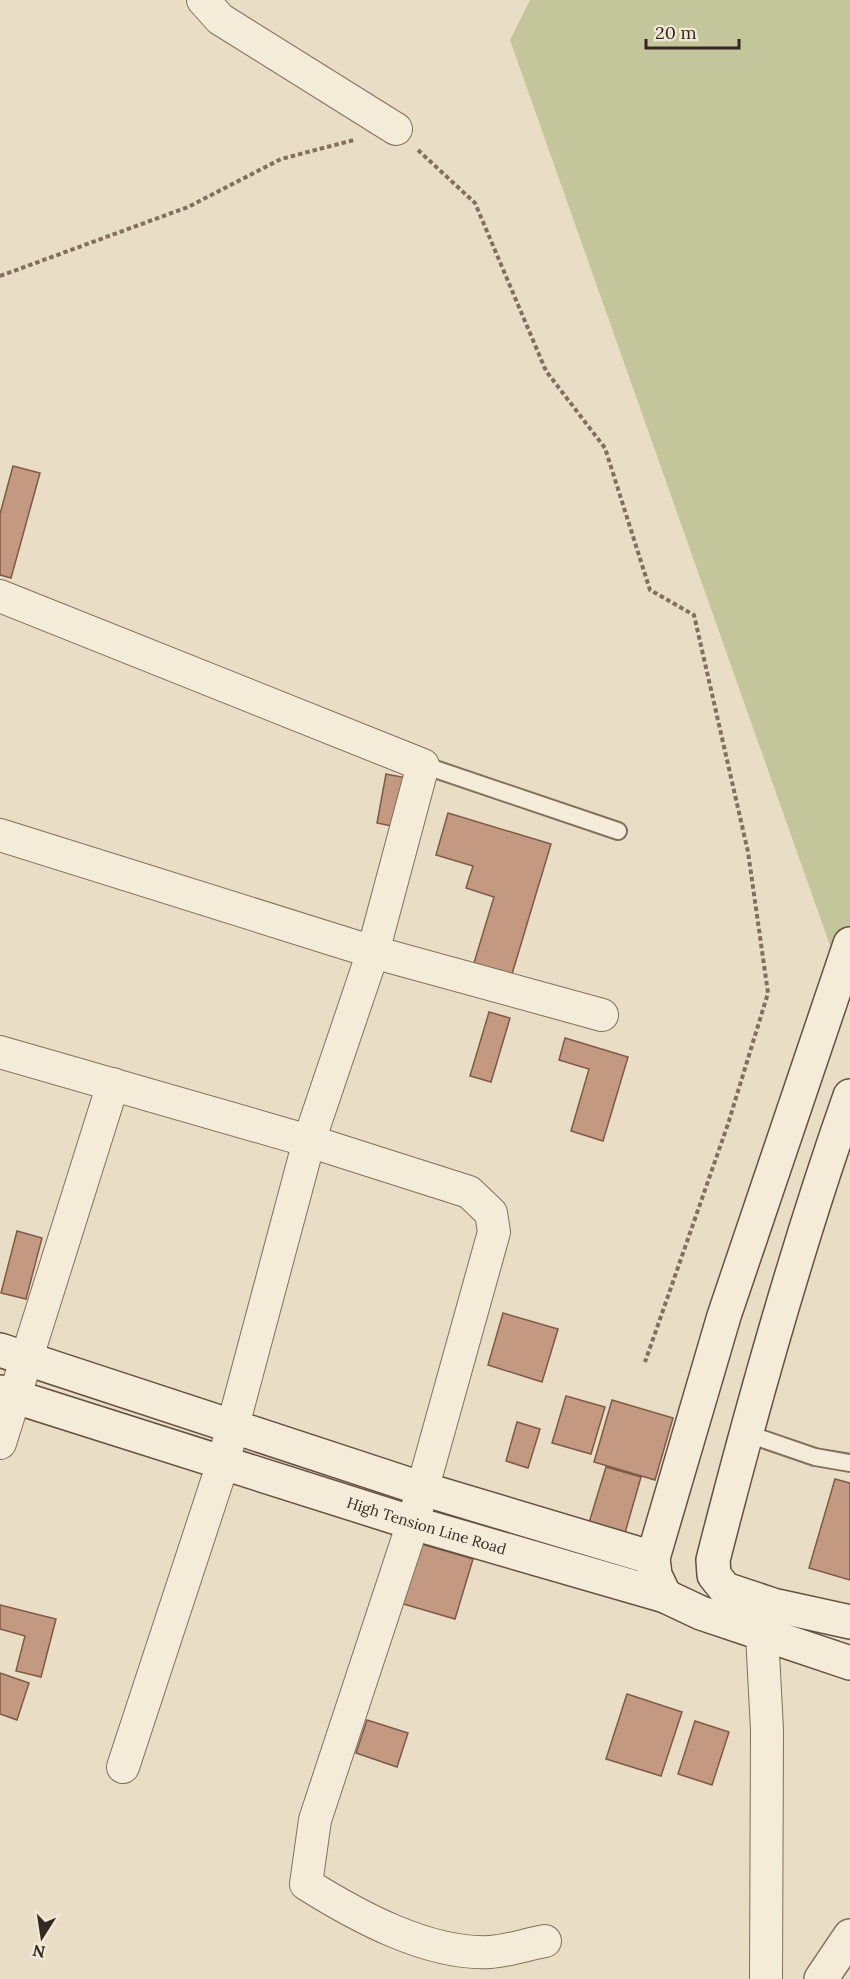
<svg xmlns="http://www.w3.org/2000/svg" width="850" height="1979" font-family="Lora,serif">
  <rect width="100%" height="100%" fill="#e9ddc6"/>
  <path fill="#c3c69b" d="M530,0H850V1002L510,40Z"/>
  <path fill="#c39981" stroke="#7e5a47" stroke-width="1.5" d="M13,466L40,473L11,578L0,575V514Z
    M386,774L407,778L397,827L377,823Z
    M448,813L551,844L512,974L474,963L494,897L466,888L473,866L436,855Z
    M489,1012L510,1018L491,1082L470,1076Z
    M565,1038L628,1057L603,1141L571,1131L589,1069L559,1060Z
    M17,1231L42,1238L26,1299L1,1293Z
    M503,1313L558,1329L542,1382L488,1365Z
    M566,1396L605,1407L591,1454L552,1443Z
    M612,1400L673,1418L655,1480L594,1462Z
    M517,1422L540,1429L528,1468L506,1461Z
    M606,1467L641,1477L621,1547L585,1536Z
    M835,1479L850,1483V1580L809,1568Z
    M418,1543L473,1559L455,1619L400,1603Z
    M0,1605L56,1619L41,1677L16,1671L25,1636L0,1629Z
    M0,1673L29,1683L17,1720L0,1714Z
    M627,1694L682,1712L661,1776L606,1759Z
    M367,1720L408,1733L397,1767L356,1753Z
    M695,1721L729,1732L712,1785L678,1774Z"/>
  <g fill="none" stroke-linecap="round" stroke-linejoin="round">
    <defs>
      <path id="service" d="M423,765L618,831
        M745,1433L815,1457L850,1463"/>
      <path id="minor" d="M203,0L220,19L396,129
        M0,596L423,765L373,952L309,1141L223,1463L123,1767
        M0,835L373,952L602,1015
        M0,1052L309,1141L469,1192L491,1213L494,1232L413,1523L315,1820L306,1884C357,1916 428,1955 490,1952C508,1951 528,1944 545,1941
        M0,1443L113,1084
        M762,1634L767,1730L766,1979"/>
      <path id="tertiary" d="M821,1979L850,1936"/>
      <g id="secondary">
        <path d="M850,1096C796,1249 753,1403 713,1560L714,1575L725,1589L773,1605L850,1622"/>
        <path d="M0,1350L423,1489L653,1558"/>
        <path id="s1" d="M0,1392L413,1523L665,1596L701,1613L850,1663"/>
        <path d="M665,1596L655,1575L653,1558L724,1316L850,944"/>
      </g>
    </defs>
    <use href="#service" stroke="#826f5e" stroke-width="20"/>
    <use href="#minor" stroke="#826f5e" stroke-width="34"/>
    <use href="#tertiary" stroke="#826f5e" stroke-width="36"/>
    <use href="#secondary" stroke="#645141" stroke-width="36"/>
    <path stroke="#826f5e" stroke-width="4" stroke-dasharray="4.5 3" stroke-linecap="butt" d="M418,150L475,203L546,371L605,448L650,590L694,615L748,852L768,993L728,1124L645,1362
      M0,276L188,207L281,159L354,140"/>
    <use href="#service" stroke="#f5ebd9" stroke-width="16"/>
    <use href="#minor" stroke="#f5ebd9" stroke-width="32"/>
    <use href="#tertiary" stroke="#f5ebd9" stroke-width="33"/>
    <use href="#secondary" stroke="#f5ebd9" stroke-width="33"/>
  </g>
  <g text-anchor="middle" stroke-width="5" stroke-linejoin="round" paint-order="stroke">
    <g font-size="15" fill="#342920" stroke="#f1e8d5">
      <text dy="5" stroke="none"><textPath href="#s1" startOffset="447">High Tension Line Road</textPath></text>
    </g>
  </g>
  <g transform="translate(42 1937) rotate(192)" stroke="#f1e8d5" stroke-width="4.5" paint-order="stroke">
  <path d="M0-4.5L10 22L0 15L-10 22Z" fill="#342920"/>
  <text y="-9" font-size="16" font-weight="bold" text-anchor="middle" fill="#342920">N</text>
  </g>
  <path d="M646 39v9h93v-9" fill="none" stroke="#342920" stroke-width="3"/>
  <text x="655" y="39" font-size="18" fill="#342920" stroke="#f1e8d5" stroke-width="4.5" paint-order="stroke">20 m</text>
</svg>
